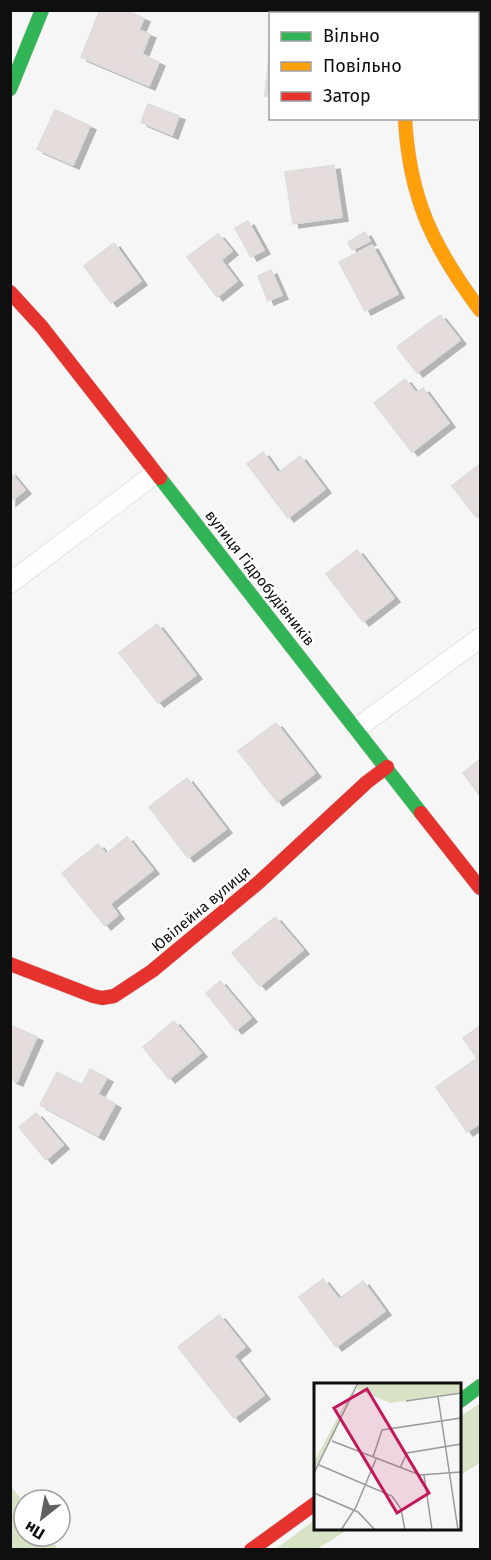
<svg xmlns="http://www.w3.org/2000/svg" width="491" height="1560" font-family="'Fira Sans',sans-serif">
  <defs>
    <filter id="shadow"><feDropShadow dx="6" dy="4" stdDeviation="0" flood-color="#0004"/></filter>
  </defs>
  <rect width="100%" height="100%" fill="#f6f6f7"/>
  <path fill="#d8e2c4" d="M480,1403V1463L460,1475V1417Z
    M10,1485L24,1503V1536H48L58,1549H11Z
    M315,1520L316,1528L349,1529L317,1549L274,1550Z"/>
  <path fill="#e4dddc" stroke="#ddddde" stroke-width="1.5" filter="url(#shadow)" d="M100,10H125L144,18L139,30L150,34L142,54L159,62L149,86L81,57Z
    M478,32H480V85L478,84Z
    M270,46V97L265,96Z
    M148,104L179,116L172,135L141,122Z
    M55,110L90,126L73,165L37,149Z
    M334,165L342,217L293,224L285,172Z
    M248,221L264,250L251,257L235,228Z
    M365,232L370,241L352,250L348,242Z
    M218,234L232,251L221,260L237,281L217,297L187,257Z
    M114,243L141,281L111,303L84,266Z
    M372,245L398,294L365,311L339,262Z
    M271,270L282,295L268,301L258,276Z
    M440,315L460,340L417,373L397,347Z
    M405,379L416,393L423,388L449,423L412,452L374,403Z
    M263,452L278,473L300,456L325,489L288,518L247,464Z
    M480,464V514L476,517L452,486Z
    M10,472L25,490L10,502Z
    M357,550L394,598L363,622L326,574Z
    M157,624L196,675L158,703L119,653Z
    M276,723L315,773L277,802L238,751Z
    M480,759V796L463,773Z
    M187,778L226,829L188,858L149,807Z
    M127,837L153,870L110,904L118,915L105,926L62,873L98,844L106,854Z
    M275,917L303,950L260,986L232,953Z
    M220,981L251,1018L236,1030L206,993Z
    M174,1021L201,1053L169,1079L143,1047Z
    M10,1025L37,1037L17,1082L10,1079Z
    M480,1026V1123L467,1132L436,1087L477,1058L463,1038Z
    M90,1069L107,1078L98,1094L115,1104L98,1136L40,1105L57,1072L82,1085Z
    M36,1113L63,1145L46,1160L19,1127Z
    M323,1279L339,1299L363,1281L385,1311L336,1347L299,1297Z
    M219,1315L245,1347L234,1356L264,1395L234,1418L178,1347Z"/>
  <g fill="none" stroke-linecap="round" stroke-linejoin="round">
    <defs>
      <path id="street" d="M414,14L415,10
        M10,583L156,473
        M357,728L480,638"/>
      <path id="fast" d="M10,89L42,10
        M160,478L421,813
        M460,1401L480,1386"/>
      <path id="slow" d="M405,118C409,198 433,247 480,310"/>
      <path id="jam" d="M10,292L42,327L160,478
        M421,813L480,888
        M10,964L93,996L102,998L114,996L152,971L258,883L367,782L387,767
        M251,1550L316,1503"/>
    </defs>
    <use href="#street" stroke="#d2d2d3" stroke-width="21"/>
    <use href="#fast" stroke="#d2d2d3" stroke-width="15"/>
    <use href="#slow" stroke="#d2d2d3" stroke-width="15"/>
    <use href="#jam" stroke="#d2d2d3" stroke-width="15"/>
    <use href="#street" stroke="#fefefe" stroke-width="20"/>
    <use href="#fast" stroke="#30b455" stroke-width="14"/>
    <use href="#slow" stroke="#ff9f0a" stroke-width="14"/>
    <use href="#jam" stroke="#e5322d" stroke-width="14"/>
  </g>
  <g text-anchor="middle" stroke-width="4.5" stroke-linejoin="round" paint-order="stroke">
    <g font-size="15" fill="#0f0f10" stroke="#fff">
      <text transform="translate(260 578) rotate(52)" y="5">вулиця Гідробудівників</text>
      <text transform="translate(201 909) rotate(-40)" y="5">Ювілейна вулиця</text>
    </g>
  </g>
  <g transform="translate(314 1383)">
    <rect width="147" height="147" fill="#f6f6f7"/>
    <path d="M42,0L19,54L0,87V79ZM45,0H147V9L76,20L43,6Z" fill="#d8e2c4"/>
    <path fill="none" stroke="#9a9a9b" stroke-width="1.5" d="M124,14L144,147M92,18L147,10M18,58L106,92L147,89M59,74L68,47L147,35M5,82L78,113L87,126L91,147M86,85L93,70L147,61M0,90L44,0M110,92L118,147M0,110L44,129L61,147M27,147L42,124L62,76"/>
    <path fill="#c2185b" fill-opacity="0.15" stroke="#c2185b" stroke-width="3" d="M53,6L115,110L83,130L20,25Z"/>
    <rect width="147" height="147" fill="none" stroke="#0f0f10" stroke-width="3"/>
  </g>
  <rect width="491" height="1560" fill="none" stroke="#0f0f10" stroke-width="24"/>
  <rect x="269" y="12" width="210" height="108" fill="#ffffff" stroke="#9f9f9f" stroke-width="1.5"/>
  <rect x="281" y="32" width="30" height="9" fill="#30b455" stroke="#9f9f9f" stroke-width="1.5"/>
  <text x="323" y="42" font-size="18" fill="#0f0f10">Вільно</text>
  <rect x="281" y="62" width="30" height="9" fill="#ff9f0a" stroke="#9f9f9f" stroke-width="1.5"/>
  <text x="323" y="72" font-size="18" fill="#0f0f10">Повільно</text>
  <rect x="281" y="92" width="30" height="9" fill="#e5322d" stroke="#9f9f9f" stroke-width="1.5"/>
  <text x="323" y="102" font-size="18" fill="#0f0f10">Затор</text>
  <g transform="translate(42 1518) rotate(211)"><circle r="28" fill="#ffffff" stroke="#9f9f9f" stroke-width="1.5"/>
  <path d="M0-4.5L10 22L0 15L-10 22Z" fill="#606061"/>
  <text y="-9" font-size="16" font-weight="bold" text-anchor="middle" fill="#0f0f10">Пн</text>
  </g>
</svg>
